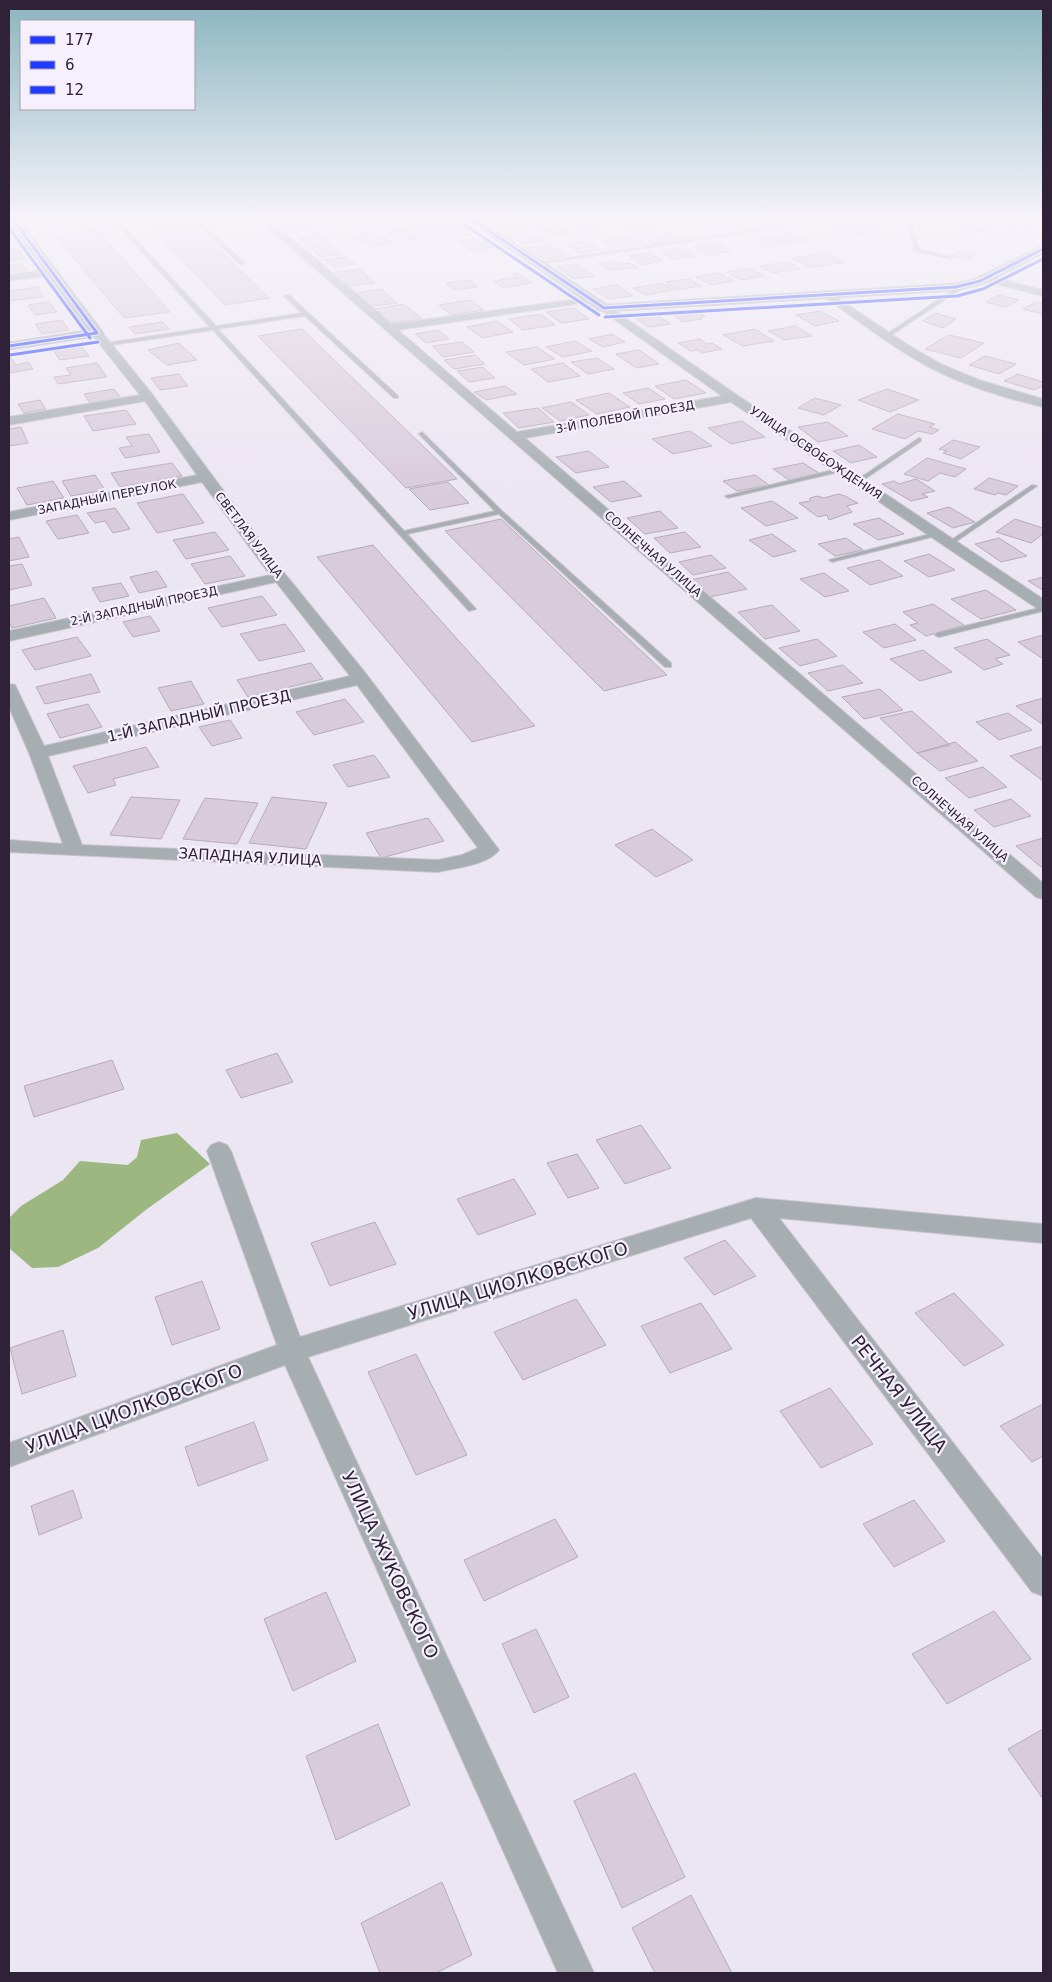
<svg xmlns="http://www.w3.org/2000/svg" width="1052" height="1982" font-family="'DejaVu Sans',sans-serif">
  <rect width="100%" height="100%" fill="#ece5f2"/>
  <path fill="#9db781" d="M177,1133L210,1164L147,1209L98,1248L58,1267L32,1268L9,1248V1218L21,1206L63,1180L80,1161L128,1165L137,1157L141,1140Z"/>
  <path fill="#d8cbda" stroke="#b7abb9" d="M339,218L344,222L317,225L310,219Z
    M511,218L518,223L496,225L487,219Z
    M522,218H557L529,222Z
    M624,218H635L648,225L629,228L614,220Z
    M646,218H677L679,219L656,223Z
    M743,218H761L774,224L745,229L728,220Z
    M856,218H873L888,221L863,235L835,229Z
    M977,218H1043V221L1024,230L974,219Z
    M189,220L269,298L225,305L149,225Z
    M302,220L313,230L291,233L279,223Z
    M595,221L608,228L588,231L575,224Z
    M456,223L472,235L438,239L422,227Z
    M560,226L571,233L551,236L540,229Z
    M415,227L429,237L403,241L389,231Z
    M523,229L543,241L523,244L503,232Z
    M97,230L170,312L124,318L55,235Z
    M652,231L662,236L676,234L685,239L654,244L635,233Z
    M373,233L393,242L372,247L353,237Z
    M321,234L330,243L308,246L299,237Z
    M794,234L807,241L771,246L758,239Z
    M635,237L645,243L612,248L602,241Z
    M479,238L493,247L471,250L458,241Z
    M586,241L600,250L580,253L566,244Z
    M718,243L732,251L708,255L694,247Z
    M548,244L566,256L543,259L525,248Z
    M330,245L341,254L321,257L311,248Z
    M18,249L25,259L9,261V250Z
    M682,249L695,256L674,259L661,252Z
    M959,251L975,255L965,259L949,256Z
    M650,253L662,261L642,265L629,256Z
    M827,253L845,262L809,268L792,258Z
    M345,257L355,264L334,267L325,260Z
    M616,261L622,264L630,263L638,268L609,270L598,264Z
    M787,262L800,269L772,273L760,266Z
    M22,264L29,274L9,277V266Z
    M577,264L595,276L574,279L557,267Z
    M750,268L765,276L741,280L727,272Z
    M360,269L375,283L350,286L335,272Z
    M517,273L532,283L503,288L494,281L517,277L512,274Z
    M719,273L734,281L711,285L696,277Z
    M689,279L701,286L677,290L665,282Z
    M470,280L478,287L454,290L446,283Z
    M662,283L674,290L645,295L633,288Z
    M617,285L633,296L609,299L593,289Z
    M38,287L43,297L9,301V291Z
    M381,289L397,303L372,306L356,293Z
    M999,295L1019,300L1005,307L986,302Z
    M471,300L484,310L451,315L439,305Z
    M49,302L57,312L35,315L28,305Z
    M1036,302L1043,304V314L1023,309Z
    M404,304L422,319L392,323L375,309Z
    M574,308L589,319L561,323L546,312Z
    M820,311L839,321L815,326L796,315Z
    M652,312L671,324L649,327L631,315Z
    M699,312L705,317H700L702,319L682,322L674,315Z
    M935,313L956,319L943,328L923,321Z
    M541,314L555,325L523,330L509,319Z
    M62,320L69,330L42,334L35,324Z
    M497,321L513,332L483,338L467,327Z
    M162,322L169,329L135,334L129,327Z
    M795,326L812,336L784,340L768,331Z
    M302,329L457,479L406,488L258,336Z
    M755,329L774,341L743,346L723,335Z
    M438,330L449,339L426,343L415,334Z
    M612,334L625,342L603,347L589,339Z
    M949,335L984,343L961,358L925,349Z
    M700,339L707,344L712,343L722,349L702,353L698,350L691,351L678,343Z
    M575,341L592,351L563,357L546,347Z
    M462,342L474,352L443,357L432,346Z
    M179,343L197,360L167,365L148,350Z
    M81,346L89,356L60,360L53,350Z
    M537,347L555,359L524,365L506,352Z
    M639,350L659,364L636,368L616,354Z
    M9,355L16,365L28,362L33,369L9,373Z
    M475,355L485,364L454,369L444,360Z
    M985,356L1016,364L999,374L969,365Z
    M597,358L614,369L588,374L571,362Z
    M97,363L107,377L58,384L54,377L71,375L66,368Z
    M563,363L580,376L548,382L531,369Z
    M483,367L495,378L469,382L457,371Z
    M179,374L188,386L160,390L151,378Z
    M1018,374L1043,382V386L1034,390L1004,381Z
    M686,380L706,393L674,399L655,386Z
    M505,386L517,394L486,400L474,392Z
    M648,388L665,399L639,404L623,393Z
    M114,389L121,398L90,403L84,394Z
    M887,389L919,400L890,412L858,400Z
    M609,393L630,407L597,414L576,400Z
    M815,398L841,405L824,415L798,408Z
    M40,400L46,409L24,413L18,404Z
    M571,402L589,415L560,421L542,408Z
    M538,408L554,422L519,428L503,413Z
    M126,410L136,424L93,431L84,416Z
    M898,414L935,424L929,427L939,430L932,434L918,431L905,439L872,429Z
    M742,421L765,437L731,444L708,428Z
    M828,422L848,436L818,442L798,427Z
    M21,427L28,443L9,446V429Z
    M690,431L712,446L673,454L652,439Z
    M149,434L160,452L125,458L119,448L132,446L126,437Z
    M953,440L980,447L961,459L943,453L947,451L939,449Z
    M859,445L877,457L851,463L833,451Z
    M589,451L609,467L576,473L556,457Z
    M927,458L966,469L955,477L940,473L928,481L904,474Z
    M172,463L182,476L120,487L111,473Z
    M803,463L819,473L789,480L773,469Z
    M95,475L105,490L71,496L62,481Z
    M755,475L769,485L737,491L723,481Z
    M989,478L1018,486L1006,495L998,493L995,495L974,489Z
    M916,479L935,491L922,494L928,497L911,501L882,484L894,481L899,484Z
    M53,481L64,498L27,505L17,488Z
    M624,481L642,496L611,502L593,487Z
    M448,482L469,503L430,510L409,489Z
    M183,494L204,523L157,533L137,503Z
    M838,494L845,496L858,503L847,506L852,512L829,520L827,515L818,517L799,503L810,501V498L817,496L824,498Z
    M772,501L798,518L766,526L741,508Z
    M949,507L975,522L953,528L927,513Z
    M115,508L130,529L113,533L105,521L95,523L87,513Z
    M660,511L678,528L645,534L627,518Z
    M77,515L89,533L58,539L46,521Z
    M879,518L904,534L878,540L853,524Z
    M501,519L667,675L604,691L445,531Z
    M1015,519L1043,528V534L1031,543L996,532Z
    M215,532L229,550L186,559L173,540Z
    M685,532L701,547L670,553L654,538Z
    M772,534L796,551L773,557L749,540Z
    M19,537L29,557L9,561V539Z
    M846,538L863,550L835,556L818,544Z
    M999,538L1027,556L1001,562L975,544Z
    M373,545L535,726L472,742L317,557Z
    M929,554L955,570L929,577L904,561Z
    M711,555L726,568L693,575L679,562Z
    M230,556L245,576L205,584L191,564Z
    M879,560L903,576L870,585L847,568Z
    M22,564L32,585L9,590V566Z
    M157,571L167,587L139,593L130,577Z
    M728,572L747,589L710,597L691,580Z
    M824,573L849,591L825,597L800,579Z
    M1043,577V590L1028,581Z
    M121,583L129,596L100,602L92,588Z
    M986,590L1016,610L981,619L951,599Z
    M262,596L277,615L222,627L208,608Z
    M44,598L56,618L12,628L9,622V606Z
    M933,604L964,625L926,636L910,625L918,623L903,612Z
    M772,605L800,631L765,639L738,612Z
    M150,616L160,631L133,637L123,622Z
    M285,624L305,651L259,661L240,634Z
    M895,624L916,640L884,648L863,632Z
    M1043,635V659L1018,642Z
    M77,637L91,656L35,670L22,650Z
    M817,639L837,656L800,666L779,648Z
    M987,639L1010,655L995,659L1003,664L984,670L954,648Z
    M923,650L952,672L920,681L890,659Z
    M311,663L323,679L248,697L237,680Z
    M843,665L863,683L828,691L808,673Z
    M91,674L100,692L45,704L36,687Z
    M191,681L204,704L171,711L158,688Z
    M880,689L903,710L864,719L842,697Z
    M1043,698L1042,724L1016,706Z
    M345,699L364,722L314,735L296,712Z
    M88,704L102,727L60,738L47,714Z
    M912,711L950,745L917,753L880,718Z
    M1008,713L1032,730L999,740L976,722Z
    M230,720L242,738L212,746L199,727Z
    M955,742L978,761L940,771L917,753Z
    M1043,746V781L1010,756Z
    M146,747L159,767L113,779L116,785L88,793L73,766Z
    M374,755L390,777L348,787L333,765Z
    M983,767L1007,787L969,798L945,778Z
    M131,797L180,800L161,839L110,835Z
    M272,797L327,803L306,849L249,843Z
    M205,798L258,803L237,844L183,839Z
    M1011,799L1031,816L994,827L974,810Z
    M428,818L444,841L381,858L366,833Z
    M652,829L693,860L656,877L615,845Z
    M1043,838V867H1041L1016,846Z
    M277,1053L293,1082L241,1098L226,1070Z
    M112,1060L124,1089L34,1117L24,1086Z
    M641,1125L671,1168L625,1184L596,1140Z
    M577,1154L599,1188L568,1198L547,1163Z
    M514,1179L536,1214L478,1235L457,1199Z
    M375,1222L396,1264L330,1286L311,1243Z
    M725,1240L756,1276L714,1295L684,1258Z
    M202,1281L220,1329L172,1345L155,1297Z
    M954,1293L1004,1345L964,1366L915,1313Z
    M576,1299L606,1345L523,1380L494,1332Z
    M701,1303L732,1349L670,1373L641,1326Z
    M63,1330L76,1376L22,1394L10,1348Z
    M416,1354L467,1455L416,1475L368,1372Z
    M830,1388L873,1444L821,1468L780,1411Z
    M1043,1404V1456L1032,1462L1000,1426Z
    M254,1422L268,1460L198,1486L185,1447Z
    M73,1490L82,1518L39,1535L31,1506Z
    M914,1500L945,1541L894,1567L863,1524Z
    M555,1519L578,1557L484,1601L464,1560Z
    M326,1592L356,1661L293,1691L264,1619Z
    M994,1611L1031,1659L947,1704L912,1654Z
    M536,1629L569,1697L534,1713L502,1644Z
    M378,1724L410,1805L336,1840L306,1756Z
    M1043,1729V1799L1008,1749Z
    M635,1773L685,1877L622,1908L574,1801Z
    M442,1882L472,1955L436,1973H380L361,1923Z
    M691,1895L732,1973H655L632,1928Z"/>
  <g fill="none" stroke-linecap="round" stroke-linejoin="round">
    <defs>
      <path id="lane" d="M111,218H116L216,326L302,313L284,296L289,295L398,396V398H394L305,316L218,329L404,531L495,511L420,435L419,434L422,432L502,511L671,663V667H665L499,514L407,534L476,609L469,611L213,330L105,346V344L107,343L210,327Z
        M191,218H196L244,262V264H240Z
        M560,218H571L487,231L485,230Z
        M906,218H910L919,249L951,257V259L915,251Z
        M961,218H965L969,226L988,232L986,233L965,228Z
        M783,225L785,227L537,264L535,263Z
        M962,284L967,285L890,336L885,335Z
        M919,438L921,439V441L859,483L854,482Z
        M841,468L843,469V471L728,498L725,496Z
        M1032,485L1037,486L951,545H947V543Z
        M938,532L940,533V535L832,562L829,560Z
        M1043,607V611L939,637L935,635L936,633Z"/>
      <path id="street" d="M257,218H268L392,324L594,297L595,299L594,301L590,302L398,330L517,432L722,396L598,308L604,305L608,306L737,395L1043,599V611L1038,609L731,402L525,438L1043,883V899L1036,897Z
        M54,269L58,270L59,272L58,274L9,281V275Z
        M984,275L1043,290V296L980,280L979,278L980,276Z
        M827,291L908,345L941,364L979,380L1043,399V407C1005,398 966,386 931,368C893,348 859,321 823,296L822,294L823,292Z
        M97,330L101,331L152,394L285,574L367,675L496,846L499,850C488,865 455,868 438,872L9,852V840L63,844L29,753L9,707V684L15,685L17,689L44,746L350,676L276,582L9,641V631L270,575L202,482L9,520V512L197,475L145,401L9,425V417L140,395L91,333ZM357,685L478,848L462,855L438,860L82,845L48,756Z
        M219,1142L227,1145L231,1151L300,1337L756,1198L1043,1224V1243L779,1218L1043,1559V1596L1032,1592L751,1218L308,1357L594,1973H558L285,1365L9,1467V1443L277,1345L207,1151L211,1145Z"/>
      <path id="secondary" d="M9,218H18L102,330L104,333L102,336L9,350V342L87,330L9,222Z
        M464,218H478L607,304L956,283L975,278L1043,245V254L985,284L956,291L604,312L599,311Z"/>
    </defs>
    <use href="#lane" stroke="#cac3d0" stroke-width="2"/>
    <use href="#street" stroke="#cac3d0" stroke-width="2"/>
    <use href="#secondary" stroke="#cac3d0" stroke-width="1"/>
    <use href="#lane" fill="#a6aeb2" fill-rule="evenodd"/>
    <use href="#street" fill="#a6aeb2" fill-rule="evenodd"/>
    <use href="#secondary" fill="#a4acb1" fill-rule="evenodd"/>
    <defs>
      <path id="bus-1" d="M470,218L604,308
        M604,308L956,287L980,281L1043,249"/>
      <path id="bus-2" d="M465,225L599,315
        M9,228L90,338
        M605,317L957,296L983,289L1043,259
        M10,355L98,342"/>
      <path id="bus-3" d="M12,218L97,333
        M9,346L97,333"/>
    </defs>
    <use href="#bus-1" stroke="#f6f0fc" stroke-width="5"/>
    <use href="#bus-2" stroke="#f6f0fc" stroke-width="5"/>
    <use href="#bus-3" stroke="#f6f0fc" stroke-width="5"/>
    <use href="#bus-1" stroke="#1f3bff" stroke-width="3"/>
    <use href="#bus-2" stroke="#1f3bff" stroke-width="3"/>
    <use href="#bus-3" stroke="#1f3bff" stroke-width="3"/>
  </g>
  <linearGradient id="sky" x2="0" y2="1"><stop stop-color="#8ab5bf"/><stop offset="0.44" stop-color="#f6f3f9"/><stop offset="1" stop-color="#f6f3f9" stop-opacity="0"/></linearGradient>
  <rect width="1052" height="496" fill="url(#sky)"/>
  <g text-anchor="middle" stroke-width="4.5" stroke-linejoin="round" paint-order="stroke">
    <g font-size="12" fill="#2f2238" stroke="#f6f0fc">
      <text transform="translate(625 417) rotate(-10)" y="4">3-Й ПОЛЕВОЙ ПРОЕЗД</text>
      <text transform="translate(816 453) rotate(34)" y="4">УЛИЦА ОСВОБОЖДЕНИЯ</text>
      <text transform="translate(107 497) rotate(-11)" y="4">ЗАПАДНЫЙ ПЕРЕУЛОК</text>
      <text transform="translate(249 535) rotate(53)" y="4">СВЕТЛАЯ УЛИЦА</text>
      <text transform="translate(653 554) rotate(41)" y="4">СОЛНЕЧНАЯ УЛИЦА</text>
      <text transform="translate(144 606) rotate(-12)" y="4">2-Й ЗАПАДНЫЙ ПРОЕЗД</text>
      <text transform="translate(960 819) rotate(41)" y="4">СОЛНЕЧНАЯ УЛИЦА</text>
    </g>
    <g font-size="15" fill="#2f2238" stroke="#f6f0fc">
      <text transform="translate(199 716) rotate(-13)" y="5">1-Й ЗАПАДНЫЙ ПРОЕЗД</text>
      <text transform="translate(250 857) rotate(3)" y="5">ЗАПАДНАЯ УЛИЦА</text>
    </g>
    <g font-size="18" fill="#2f2238" stroke="#f6f0fc">
      <text transform="translate(518 1281) rotate(-17)" y="6">УЛИЦА ЦИОЛКОВСКОГО</text>
      <text transform="translate(899 1394) rotate(52)" y="6">РЕЧНАЯ УЛИЦА</text>
      <text transform="translate(134 1409) rotate(-20)" y="6">УЛИЦА ЦИОЛКОВСКОГО</text>
      <text transform="translate(390 1565) rotate(65)" y="6">УЛИЦА ЖУКОВСКОГО</text>
    </g>
  </g>
  <rect width="1052" height="1982" fill="none" stroke="#2f2238" stroke-width="20"/>
  <rect x="20" y="20" width="175" height="90" fill="#f6f0fc" stroke="#a69eae"/>
  <rect x="30" y="36" width="25" height="8" fill="#1f3bff" stroke="#a69eae"/>
  <text x="65" y="45" font-size="15" fill="#2f2238">177</text>
  <rect x="30" y="61" width="25" height="8" fill="#1f3bff" stroke="#a69eae"/>
  <text x="65" y="70" font-size="15" fill="#2f2238">6</text>
  <rect x="30" y="86" width="25" height="8" fill="#1f3bff" stroke="#a69eae"/>
  <text x="65" y="95" font-size="15" fill="#2f2238">12</text>
</svg>
